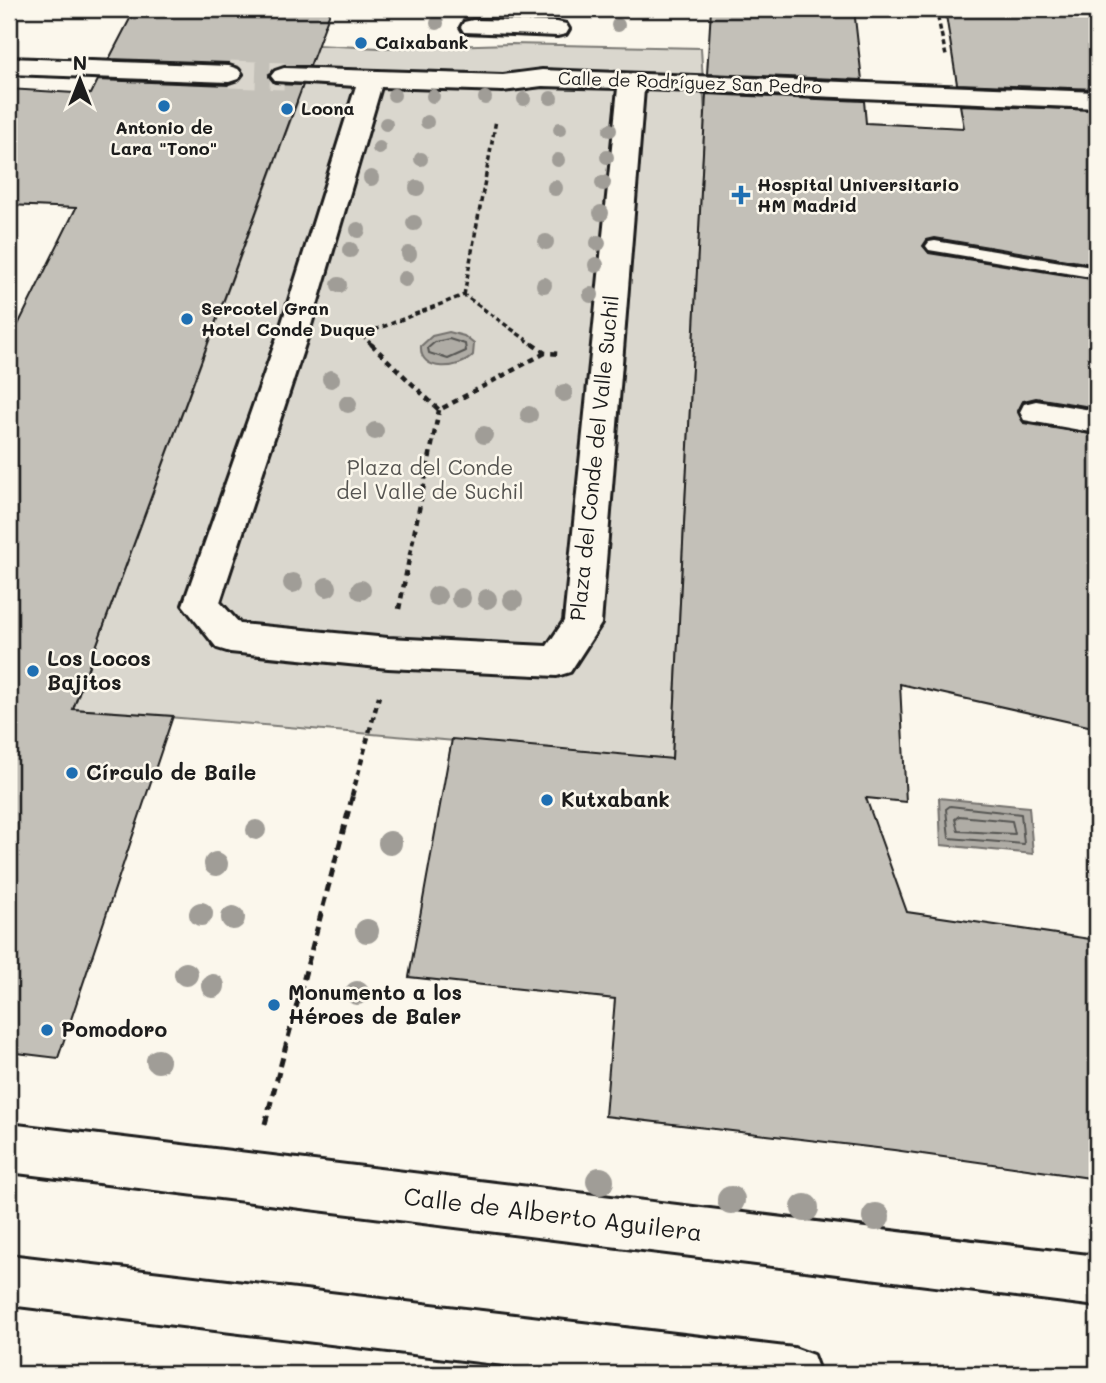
<svg xmlns="http://www.w3.org/2000/svg" width="1106" height="1383" font-family="Mali,sans-serif">
  <rect width="100%" height="100%" fill="#fbf7ec"/>
  <filter id="ink" filterUnits="userSpaceOnUse"><feTurbulence type="fractalNoise" baseFrequency=".0143" numOctaves="2"/><feDisplacementMap in="SourceGraphic" scale="14" xChannelSelector="R" yChannelSelector="G"/><feConvolveMatrix kernelMatrix="1 2 1 2 8 2 1 2 1" color-interpolation-filters="sRGB"/></filter>
  <g filter="url(#ink)">
    <path fill="#dad7ce" stroke="#7b7a75" stroke-width="2" d="M511,44L701,48L705,117L672,759L73,709L297,103L274,101L291,56L315,45L380,48Z"/>
    <path fill="#afaca5" stroke="#74726e" stroke-width="2" d="M449,332L464,336L474,344L473,355C460,370 419,373 421,346L432,336Z
      M939,798L1029,807L1033,854L941,845Z"/>
    <g fill="none" stroke-linecap="round" stroke-linejoin="round">
      <path stroke="#575653" stroke-width="2" d="M449,339L465,344L466,351L448,359L429,353L428,348L435,342Z
        M950,806L1021,814L1024,844L949,838L946,809Z
        M959,816L1012,821L1015,834L958,831L955,819Z"/>
    </g>
    <path fill="#c3c0b8" stroke="#1c1c1c" stroke-width="2" d="M135,9H331L310,66H283L269,74L275,84L303,85L73,709L173,716L58,1058L9,1052V343L76,208L9,205V89L91,94L98,80L229,85L244,76L240,67L229,63L109,59Z
      M711,9H854L862,80L707,74Z
      M945,9L1097,14V89L957,84Z
      M706,94L864,101L866,123L964,128L960,105L1097,110V265L935,238L927,240L923,246L929,253L1097,280V408L1036,398L1023,401L1018,411L1024,423L1097,435V728L900,684L906,802L866,798L907,912L1097,940V1179L894,1150L605,1116L615,999L409,977L452,739L672,759Z"/>
    <g fill="none" stroke-linecap="round" stroke-linejoin="round">
      <path stroke="#dad6cd" stroke-width="27" stroke-dasharray="27 14" stroke-linecap="butt" d="M229,74L284,76"/>
      <defs>
        <path id="service" d="M935,241L1097,268V278L929,250L926,246L929,242Z"/>
        <path id="minor" d="M473,20L557,22L566,24L569,29L566,34L557,36L464,32L461,27L464,22Z
          M9,58L229,66L238,69L242,74L238,79L229,82L9,74Z
          M284,68L503,75L542,70L1097,92V108L644,89L601,624L570,672L557,676L388,668L230,652L217,648L183,605L280,329L356,86L275,81L271,76L275,71ZM542,86L618,88L564,621L547,646L388,638L240,624L220,602L310,329L381,87L503,91Z
          M1036,401L1097,411V433L1024,420L1020,412L1024,404Z"/>
        <path id="primary" d="M9,1124L1097,1256V1306L9,1172Z
          M9,1255L794,1348L813,1355L820,1374H577L9,1305Z"/>
      </defs>
      <use href="#service" stroke="#1c1c1c" stroke-width="5"/>
      <use href="#minor" stroke="#1c1c1c" stroke-width="6"/>
      <use href="#primary" stroke="#1c1c1c" stroke-width="6"/>
      <path stroke="#1c1c1c" stroke-width="3.5" stroke-dasharray="5 3.5" stroke-linecap="butt" d="M936,9L946,56
        M464,295L496,120
        M342,332L362,335L464,295L535,346
        M362,335L373,346"/>
      <path stroke="#1c1c1c" stroke-width="4.5" stroke-dasharray="6 5" stroke-linecap="butt" d="M371,344L439,410L545,353
        M532,344L545,353L562,354
        M399,609L439,410
        M352,796L379,696"/>
      <path stroke="#1c1c1c" stroke-width="5" stroke-dasharray="9 6" stroke-linecap="butt" d="M265,1124L353,794"/>
      <use href="#service" fill="#fbf7ec" fill-rule="evenodd"/>
      <use href="#minor" fill="#fbf7ec" fill-rule="evenodd"/>
      <use href="#primary" fill="#fbf7ec" fill-rule="evenodd"/>
    </g>
    <g fill="#a09d97">
      <circle cx="437" cy="23" r="7"/>
      <circle cx="618" cy="25" r="7"/>
      <circle cx="394" cy="95" r="7"/>
      <circle cx="433" cy="96" r="7"/>
      <circle cx="485" cy="98" r="7"/>
      <circle cx="551" cy="98" r="7"/>
      <circle cx="524" cy="99" r="7"/>
      <circle cx="427" cy="122" r="7"/>
      <circle cx="386" cy="124" r="7"/>
      <circle cx="560" cy="129" r="7"/>
      <circle cx="610" cy="130" r="7"/>
      <circle cx="379" cy="148" r="7"/>
      <circle cx="607" cy="157" r="7"/>
      <circle cx="421" cy="159" r="7"/>
      <circle cx="558" cy="160" r="7"/>
      <circle cx="371" cy="178" r="8"/>
      <circle cx="603" cy="183" r="8"/>
      <circle cx="417" cy="188" r="8"/>
      <circle cx="555" cy="188" r="8"/>
      <circle cx="601" cy="213" r="8"/>
      <circle cx="414" cy="223" r="8"/>
      <circle cx="358" cy="230" r="8"/>
      <circle cx="546" cy="242" r="8"/>
      <circle cx="598" cy="243" r="8"/>
      <circle cx="350" cy="250" r="8"/>
      <circle cx="409" cy="254" r="8"/>
      <circle cx="596" cy="265" r="8"/>
      <circle cx="405" cy="279" r="8"/>
      <circle cx="339" cy="285" r="8"/>
      <circle cx="544" cy="285" r="8"/>
      <circle cx="591" cy="295" r="8"/>
      <circle cx="331" cy="379" r="9"/>
      <circle cx="564" cy="393" r="9"/>
      <circle cx="348" cy="404" r="9"/>
      <circle cx="529" cy="415" r="9"/>
      <circle cx="375" cy="431" r="9"/>
      <circle cx="484" cy="435" r="9"/>
      <circle cx="293" cy="583" r="10"/>
      <circle cx="327" cy="587" r="10"/>
      <circle cx="361" cy="590" r="10"/>
      <circle cx="437" cy="596" r="10"/>
      <circle cx="461" cy="598" r="10"/>
      <circle cx="487" cy="599" r="10"/>
      <circle cx="513" cy="600" r="10"/>
      <circle cx="256" cy="830" r="10"/>
      <circle cx="390" cy="843" r="12"/>
      <circle cx="216" cy="864" r="12"/>
      <circle cx="201" cy="914" r="12"/>
      <circle cx="233" cy="918" r="12"/>
      <circle cx="367" cy="931" r="12"/>
      <circle cx="186" cy="974" r="12"/>
      <circle cx="213" cy="986" r="12"/>
      <circle cx="357" cy="993" r="12"/>
      <circle cx="158" cy="1061" r="12"/>
      <circle cx="600" cy="1181" r="14"/>
      <circle cx="731" cy="1200" r="14"/>
      <circle cx="805" cy="1208" r="14"/>
      <circle cx="876" cy="1217" r="14"/>
    </g>
  </g>
  <g fill="#1f6fb2" stroke="#fbf7ec" stroke-width="2.5">
    <circle cx="361" cy="43" r="7"/>
    <circle cx="164" cy="106" r="7"/>
    <circle cx="287" cy="109" r="7"/>
    <path d="M737.5 184.5h7v7h7v7h-7v7h-7v-7h-7v-7h7z"/>
    <circle cx="187" cy="319" r="7"/>
    <circle cx="33" cy="671" r="7"/>
    <circle cx="72" cy="773" r="7"/>
    <circle cx="547" cy="800" r="7"/>
    <circle cx="274" cy="1005" r="7"/>
    <circle cx="47" cy="1030" r="7"/>
  </g>
  <g text-anchor="middle" stroke-width="5" stroke-linejoin="round" paint-order="stroke">
    <g font-size="18" font-weight="bold" fill="#1c1c1c" stroke="#fbf7ec" text-anchor="start">
      <text x="375" y="49">Caixabank</text>
      <text x="301" y="115">Loona</text>
      <text x="164" y="134" text-anchor="middle">Antonio de<tspan x="164" dy="21">Lara "Tono"</tspan></text>
      <text x="757" y="191">Hospital Universitario<tspan x="757" dy="21">HM Madrid</tspan></text>
      <text x="201" y="315">Sercotel Gran<tspan x="201" dy="21">Hotel Conde Duque</tspan></text>
    </g>
    <g font-size="18" fill="#1c1c1c" stroke="#fbf7ec">
      <text transform="translate(690 83) rotate(2)" y="6">Calle de Rodríguez San Pedro</text>
    </g>
    <g font-size="21" fill="#1c1c1c" stroke="#fbf7ec">
      <text transform="translate(595 458) rotate(-84)" y="7">Plaza del Conde del Valle Suchil</text>
    </g>
    <g font-size="21" fill="#555451" stroke="#fbf7ec">
      <text x="430" y="475">Plaza del Conde<tspan x="430" dy="24">del Valle de Suchil</tspan></text>
    </g>
    <g font-size="21" font-weight="bold" fill="#1c1c1c" stroke="#fbf7ec" text-anchor="start">
      <text x="47" y="666">Los Locos<tspan x="47" dy="24">Bajitos</tspan></text>
      <text x="86" y="780">Círculo de Baile</text>
      <text x="561" y="807">Kutxabank</text>
      <text x="288" y="1000">Monumento a los<tspan x="288" dy="24">Héroes de Baler</tspan></text>
      <text x="61" y="1037">Pomodoro</text>
    </g>
    <g font-size="24" fill="#1c1c1c" stroke="#fbf7ec">
      <text transform="translate(553 1215) rotate(7)" y="8">Calle de Alberto Aguilera</text>
    </g>
  </g>
  <rect width="1106" height="1383" fill="none" stroke="#fbf7ec" stroke-width="35"/>
  <rect x="18" y="18" width="1071" height="1348" fill="none" stroke="#1c1c1c" stroke-width="2.5" filter="url(#ink)"/>
  <g transform="translate(80 80)" stroke="#fbf7ec" stroke-width="5" paint-order="stroke">
  <path d="M0-5L12 26L0 18L-12 26Z" fill="#1c1c1c"/>
  <text y="-10" font-size="19" font-weight="bold" text-anchor="middle" fill="#1c1c1c">N</text>
  </g>
</svg>
